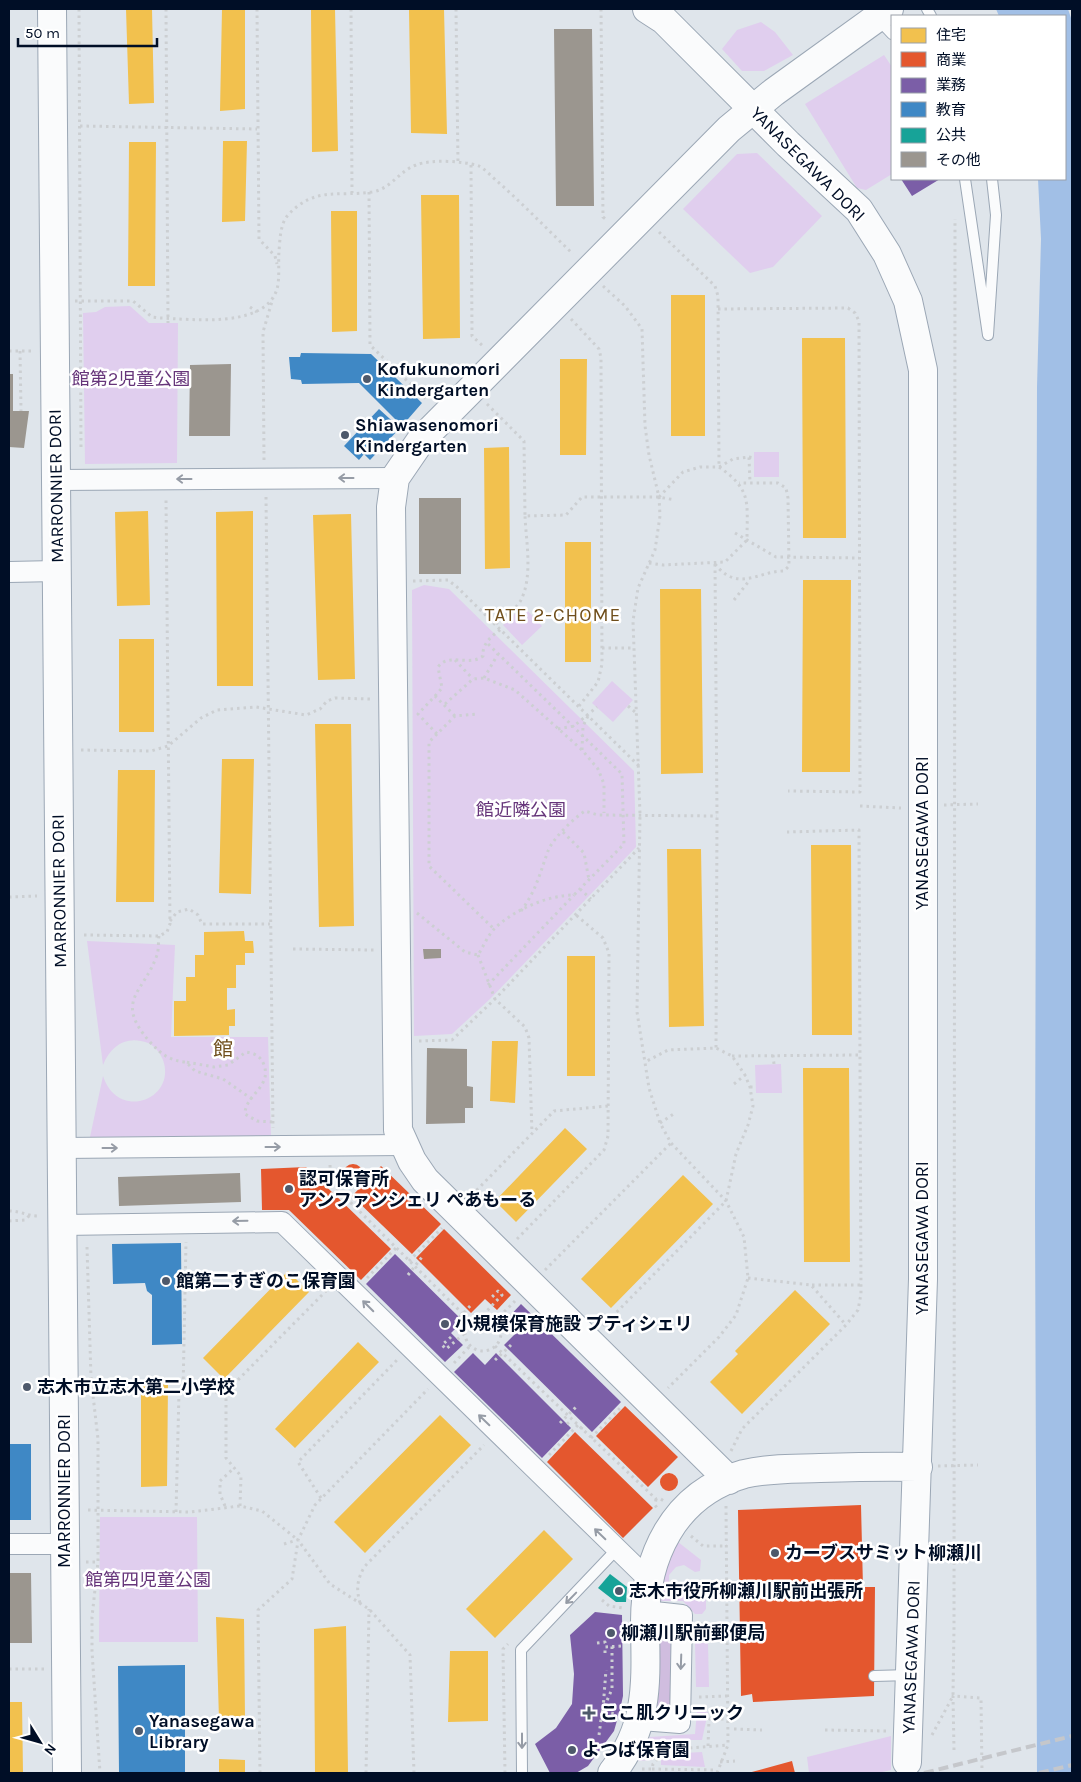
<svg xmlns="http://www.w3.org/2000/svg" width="1081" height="1782" font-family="Karla,'Noto Sans JP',sans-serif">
  <rect width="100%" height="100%" fill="#dfe5eb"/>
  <path fill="#e0ceee" d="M761,22L775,32L793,55L764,71H742L722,49L737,30Z
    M884,55L892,67V174L866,190L857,188L805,104Z
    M757,153L822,216L773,267L750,273L683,209L737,154Z
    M130,306L149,323H178L177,463L85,464L83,313L96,312L105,307Z
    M754,452H779V477H754Z
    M424,585L449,589L634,771L636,847L490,999L452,1034L414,1036L412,590Z
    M523,606L542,626L522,645L503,625Z
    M612,681L633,700L613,722L592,703Z
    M87,941L175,945L171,1037H268L271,1136L90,1137L103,1076C118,1122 177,1099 163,1060C160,1053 155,1046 148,1043C127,1035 111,1045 103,1065Z
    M781,1064L782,1093H756L755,1065Z
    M100,1517H197L198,1642H99Z
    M678,1542L701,1560L700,1571L695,1572L684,1565L676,1567L669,1575V1588L676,1594L697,1592L706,1598V1609L702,1614H695L683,1601H661C662,1579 668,1560 678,1542Z
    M695,1643H708L709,1687H696Z
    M697,1711L708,1712L702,1740H668L652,1760L637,1761L650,1737L695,1734Z
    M891,1736V1770L878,1773H809L807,1757Z
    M702,1752L705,1767L661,1765V1760L666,1754Z"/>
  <path fill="#d0bddf" d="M671,1620L670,1717H653L656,1622Z"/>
  <path fill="#a1bfe6" d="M996,9H1068L1072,21V1773H1037L1035,1207L1037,387L1041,239L1038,179H1065V16H999Z"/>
  <path fill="#f2c14e" d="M126,9H152L154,103L129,104Z
    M222,9H245V109L220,111Z
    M311,9H335L338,151L312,152Z
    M409,9H444L447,134L411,133Z
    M223,141H247L245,221L222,222Z
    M129,142H156L155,286H128Z
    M421,195H459L460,338L423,339Z
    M331,211H357V331L332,332Z
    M671,295H705V436H671Z
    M802,338H845L846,538H803Z
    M560,359H587L586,455H560Z
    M509,447L510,568L485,569L484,448Z
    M148,511L150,605L117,606L115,512Z
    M253,511V686H217L216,512Z
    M351,514L355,679L318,680L313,515Z
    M565,542H591V662H565Z
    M803,580H851L850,772H802Z
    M660,589H701L703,773L661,774Z
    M119,639H154V732H119Z
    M315,724H351L354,926L319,927Z
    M222,759H254L251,894L219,893Z
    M118,770H155L154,902H116Z
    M811,845H851L852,1035H812Z
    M667,849H701L704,1026L669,1027Z
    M244,931L245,941H253L254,953H245V965H236V988H227V1010L235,1009V1026H229V1035L174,1036V1001H186V977H195V955H204V932Z
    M567,956H595V1076H567Z
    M492,1041H518L515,1103L490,1101Z
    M803,1068H849L850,1262H804Z
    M565,1128L587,1149L516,1222L495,1201Z
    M683,1175L713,1204L611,1308L581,1279Z
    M288,1271L309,1292L224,1379L203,1358Z
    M795,1290L830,1324L742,1414L710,1382L738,1354L735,1351Z
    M358,1342L379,1362L295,1448L275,1429Z
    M141,1384H168L167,1486L141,1487Z
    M440,1415L471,1445L365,1553L334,1522Z
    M544,1530L573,1559L495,1638L466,1609Z
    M216,1617L244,1619L245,1719L219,1720Z
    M346,1626L348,1773H315L314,1629Z
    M450,1651H488V1721L448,1722Z
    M9,1702H22L23,1773H9Z
    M219,1759L245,1760V1773H219Z"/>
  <path fill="#e4572e" d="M343 1174a10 10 0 1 1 20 0a10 10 0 1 1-20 0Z
    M381,1166L441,1224L412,1254L352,1196Z
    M306,1167L391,1249L361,1280L289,1210H262L261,1169Z
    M444,1229L511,1295L497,1310L485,1299L471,1313L416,1258Z
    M625,1406L678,1457L648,1487L596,1436Z
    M575,1432L653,1508L623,1538L547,1462Z
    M660 1482a9 9 0 1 1 18 0a9 9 0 1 1-18 0Z
    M861,1505L863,1587H875L874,1696L753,1702L752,1694L741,1696L738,1510Z
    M792,1761L795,1773H748Z"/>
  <path fill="#7b5ea7" d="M901,179H940L912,196Z
    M395,1254L463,1321L451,1333L463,1345L445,1362L366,1284Z
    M521,1304L621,1402L592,1432L504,1345L517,1332L505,1321Z
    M473,1353L485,1365L496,1353L571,1428L542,1458L454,1372Z
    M595,1612L622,1615L623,1696L620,1710L614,1731L588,1766L576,1773H550L535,1744L556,1728L572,1704L574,1674L570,1635Z"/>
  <path fill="#3f88c5" d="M301,353L371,354L422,403L402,426L359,383L302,384L301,380L291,379L289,357H300Z
    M379,409L400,428L370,460L364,454L359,460L344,446Z
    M181,1243L182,1344L152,1345V1295L147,1291L145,1283L113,1284L112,1244Z
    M9,1444H31V1520H9Z
    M185,1665V1773H119L118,1666Z"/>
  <path fill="#17a398" d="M610,1574L627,1587L626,1602H616L598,1588Z"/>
  <path fill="#9b968f" d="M554,29H592L594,206H556Z
    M231,364L230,436H189L190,365Z
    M9,374H13V411H29L24,448L9,447Z
    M419,498H461V574H419Z
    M423,949H441V958L424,959Z
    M427,1048L467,1049V1086L473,1087V1108H465V1123L426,1124Z
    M240,1173L241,1202L119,1206L118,1177Z
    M9,1573H31L32,1643H9Z"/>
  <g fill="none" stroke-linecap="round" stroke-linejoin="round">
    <defs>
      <path id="lane" d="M927,9L931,16
        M877,18L892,34
        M965,179L988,335L996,215L992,179
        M874,1676L910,1675
        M522,1773L521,1650L616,1550"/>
      <path id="street" d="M56,480L395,478
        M9,572L56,571
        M61,1148L404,1145
        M62,1225L282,1222L648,1579
        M9,1544H64
        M641,1720L680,1723L682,1615L645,1611"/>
      <path id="secondary" d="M52,9L67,1773
        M647,9L664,20L788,144L859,210L887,254L908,301L923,370V1279L907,1762
        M729,1480L425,1180L412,1161L398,1130L391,507L395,478L421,440L729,129L774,92L889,9
        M612,1773C649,1726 646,1683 645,1626C644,1558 673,1494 744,1474C769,1468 795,1469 820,1468C852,1467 885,1466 918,1467"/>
    </defs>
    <use href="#lane" stroke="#9ba7b5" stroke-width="12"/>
    <use href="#street" stroke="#9ba7b5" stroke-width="22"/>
    <use href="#secondary" stroke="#9ba7b5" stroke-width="30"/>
    <path stroke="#cccfd2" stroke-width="3" stroke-dasharray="2.5 4" stroke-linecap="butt" d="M79,9L81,450
      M166,9L168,323
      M257,9L259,239L275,256L277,264
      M351,9L352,193
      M456,9L458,164
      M601,9L603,217L608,221
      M80,126L257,129
      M471,165L472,336L484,347
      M369,192L370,345L428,401
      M659,232L715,286L718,296L719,467
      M603,286L625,306L642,329L645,426L649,455L659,497L660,516L655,550L638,588L633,621L640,814L637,1012L649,1088L660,1123L671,1143L726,1201L744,1237L748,1278L736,1315L719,1337L668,1388
      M75,301H133L152,317L160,318C192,319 265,329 277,289C280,278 278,263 279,251C280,240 280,224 288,215C315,186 338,197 372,192C391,189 399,171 416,165C431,159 464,161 479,166C485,169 492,177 497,181C523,204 548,230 573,254
      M250,307L257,312
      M718,309L848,308L855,313L859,321L860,792L788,791
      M571,319L599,349L601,358L602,664L598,682L579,706
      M9,351H33
      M20,351L21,411
      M487,404L524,441L525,516L566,515L582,497H659L675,500
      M749,457L754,458
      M264,460L263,332L273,298
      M266,497L273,1128
      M659,497L683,472L700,467H719L733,459L749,457L750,483
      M735,533L776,557L859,558
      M649,563L663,565L725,562L747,540C747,502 752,490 719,467
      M715,564L717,816L716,1048
      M715,564C738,593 758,571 784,571L789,566L788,498L786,488L778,483H739
      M413,581L448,580L457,587L639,766
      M734,600L749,581
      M496,624C504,617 516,609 521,600C533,576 526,541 525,516
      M602,648H633
      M455,660L473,679
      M484,678L498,654
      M435,696L442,688L438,667C449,652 469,667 483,656C482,643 492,636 501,629
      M445,704L473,679L484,678L515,690L582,750L598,769L604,784V813
      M628,706L635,712
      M455,716L435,696L418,714L437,734L455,716L477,714
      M558,729L574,726L597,707
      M437,734L429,742V866L494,929
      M81,750L151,751L168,746L201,718L217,710L256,707L306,715L320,709L327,701L335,698L370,699
      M582,750L583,726L588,716
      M944,805L978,804
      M860,806L901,808
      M563,832L584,853L589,880
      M580,889L591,899
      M9,897L37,896
      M521,911C536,891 540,873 548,851C553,838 574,818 585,811L598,815L717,816
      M417,913L465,952L478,955C483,947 488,935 495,928C514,910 548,895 574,895L624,844L622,774L486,642
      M170,921L177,912L189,909L198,915L202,924H270
      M84,935L159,936L167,932L170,924L166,498
      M159,936C158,942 159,949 157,955C144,993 113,1000 150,1042C161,1054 170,1061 186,1062
      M293,949L374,950
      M478,955L495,999L525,1027L529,1038L532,1134
      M488,985L574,895
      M419,1041L452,1040L495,999L639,848
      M773,1055L774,1064
      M732,1056L860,1055
      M734,1084L745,1075
      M750,1087H756
      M252,1099L223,1079L195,1071L186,1062L214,1067L228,1065L246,1052C254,1053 261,1056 264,1065C272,1087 245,1095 245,1114L257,1121L273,1122
      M660,1123L675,1113
      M330,1165L331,1183L470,1321
      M472,1195L554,1111L608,1106
      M9,1211C21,1211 27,1216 39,1216
      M9,1221L25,1220L29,1216
      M517,1239L604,1150L608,1136L609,953L603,938L576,915
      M87,1247L91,1378L98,1439V1562L92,1617V1651L100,1773
      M409,1261L442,1228
      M545,1270L671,1143
      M367,1278L396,1248
      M748,1278L811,1285L846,1325
      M812,1285H861
      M483,1315L502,1295L498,1291L491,1298
      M465 1333a18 18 0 1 1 36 0a18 18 0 1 1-36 0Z
      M495,1321L515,1301
      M603,1326L726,1201L736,1154L748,1125L753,1106L750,1087L745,1075L732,1056L716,1048L668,1050L645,1062
      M500,1330L509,1324
      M451,1337L442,1345L446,1349L465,1333
      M495,1346L656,1499L659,1498L664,1501
      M454,1363L470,1346
      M183,1392L186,1242
      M567,1424L572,1420
      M581,1429L584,1424
      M591,1438L622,1406
      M731,1451L742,1429L846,1325L858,1310L861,1294L859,830L787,832
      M549,1455L578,1425
      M938,1466L978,1465
      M321,1498L298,1462L397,1360
      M656,1499L655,1505L657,1508
      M225,1506L220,1494V1481L234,1468
      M240,1506L241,1476L226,1458V1392L326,1291
      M88,1510L190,1512L240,1506L262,1511L298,1540
      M176,1512L179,1392H226
      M691,1536L703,1546H727
      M284,1544L297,1540
      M86,1562H98
      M602,1600L609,1606L623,1608
      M360,1603C356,1589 357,1579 365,1566L484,1445
      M700,1624H727
      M597,1643L605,1642V1647
      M605,1653V1647L622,1646
      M9,1669H46
      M699,1697L728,1696
      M603,1709L606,1670
      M602,1712L612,1689V1646
      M734,1729L762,1730
      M825,1730L886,1731
      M599,1735L602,1712L618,1714
      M932,1735L953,1696L954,1628L955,219
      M708,1746L709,1719H728
      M585,1749L594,1757
      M954,1750L953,1696L981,1698L982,1773
      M720,1762L735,1761
      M642,1769H652L653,1764L665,1750L728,1745
      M652,1769L716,1770
      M260,1773L258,1610L292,1579L298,1541
      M366,1773L369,1609
      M414,1773L410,1655L369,1609L330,1584L298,1540L315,1505L428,1389
      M505,1773L503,1649L508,1644
      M717,1773L728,1745L726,1506"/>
    <use href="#lane" stroke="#fafbfc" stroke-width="10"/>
    <use href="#street" stroke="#fafbfc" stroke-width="20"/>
    <use href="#secondary" stroke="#fafbfc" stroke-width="28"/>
    <path stroke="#c5c7cb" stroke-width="4" stroke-dasharray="10 5" stroke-linecap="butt" d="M924,1773L1072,1736
      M1039,1773L1072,1765"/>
    <path stroke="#cccfd2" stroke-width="3" stroke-dasharray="2.5 4" stroke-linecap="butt" d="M408,1275L422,1257
      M455,1322L472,1304
      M495,1360L511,1345
      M560,1423L576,1407"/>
  </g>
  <defs><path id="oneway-shaft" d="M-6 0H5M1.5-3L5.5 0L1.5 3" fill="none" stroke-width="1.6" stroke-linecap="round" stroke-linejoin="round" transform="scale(1.25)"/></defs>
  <g stroke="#969ca6">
    <use href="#oneway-shaft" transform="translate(346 478) rotate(180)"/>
    <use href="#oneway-shaft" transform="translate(184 479) rotate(180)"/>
    <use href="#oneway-shaft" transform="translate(273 1147)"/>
    <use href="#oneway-shaft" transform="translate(110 1148)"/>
    <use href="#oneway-shaft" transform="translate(240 1221) rotate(179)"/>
    <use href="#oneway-shaft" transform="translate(368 1306) rotate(-135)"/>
    <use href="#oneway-shaft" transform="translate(484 1420) rotate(-136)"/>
    <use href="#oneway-shaft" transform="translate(600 1534) rotate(-136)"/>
    <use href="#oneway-shaft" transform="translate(571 1598) rotate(134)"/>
    <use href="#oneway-shaft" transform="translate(681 1662) rotate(92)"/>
    <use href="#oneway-shaft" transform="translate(522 1741) rotate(90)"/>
  </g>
  <g fill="#4e596b" stroke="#fff" stroke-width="2">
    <circle cx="367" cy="379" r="5"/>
    <circle cx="345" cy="435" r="5"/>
    <circle cx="289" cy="1189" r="5"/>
    <circle cx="166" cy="1281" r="5"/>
    <circle cx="445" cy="1324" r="5"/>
    <circle cx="27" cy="1387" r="5"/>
    <circle cx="775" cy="1553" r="5"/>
    <circle cx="619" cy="1591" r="5"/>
    <circle cx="611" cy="1633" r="5"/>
    <path d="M586.5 1705.5h5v5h5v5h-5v5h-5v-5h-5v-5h5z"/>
    <circle cx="139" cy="1731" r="5"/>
    <circle cx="572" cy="1750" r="5"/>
  </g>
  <g text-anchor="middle" stroke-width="5" stroke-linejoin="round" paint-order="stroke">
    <g font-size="18" fill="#000e26" stroke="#fff">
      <text transform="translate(808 164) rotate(45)" y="6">YANASEGAWA DORI</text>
      <text transform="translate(56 486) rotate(-91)" y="6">MARRONNIER DORI</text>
      <text transform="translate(922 833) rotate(-90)" y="6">YANASEGAWA DORI</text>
      <text transform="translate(59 891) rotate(-91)" y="6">MARRONNIER DORI</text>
      <text transform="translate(922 1238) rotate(-90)" y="6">YANASEGAWA DORI</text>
      <text transform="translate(64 1491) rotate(-90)" y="6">MARRONNIER DORI</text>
      <text transform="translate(911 1657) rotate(-88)" y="6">YANASEGAWA DORI</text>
    </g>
    <g font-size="18" font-weight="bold" fill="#000e26" stroke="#fff" text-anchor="start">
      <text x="377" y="375">Kofukunomori<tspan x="377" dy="21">Kindergarten</tspan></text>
      <text x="355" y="431">Shiawasenomori<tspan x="355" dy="21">Kindergarten</tspan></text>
      <text x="299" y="1185">認可保育所<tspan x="299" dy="21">アンファンシェリ ぺあもーる</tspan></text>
      <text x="176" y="1287">館第二すぎのこ保育園</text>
      <text x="455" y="1330">小規模保育施設 プティシェリ</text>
      <text x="37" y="1393">志木市立志木第二小学校</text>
      <text x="785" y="1559">カーブスサミット柳瀬川</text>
      <text x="629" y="1597">志木市役所柳瀬川駅前出張所</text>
      <text x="621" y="1639">柳瀬川駅前郵便局</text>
      <text x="600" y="1719">ここ肌クリニック</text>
      <text x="149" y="1727">Yanasegawa<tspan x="149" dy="21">Library</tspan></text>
      <text x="582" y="1756">よつば保育園</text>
    </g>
    <g font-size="18" fill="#66357a" stroke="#fff">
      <text x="131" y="385">館第2児童公園</text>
      <text x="521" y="816">館近隣公園</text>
      <text x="148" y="1586">館第四児童公園</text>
    </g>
    <g font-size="19" letter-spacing="1" fill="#6f4e1b" stroke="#fff">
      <text x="553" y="621">TATE 2-CHOME</text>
    </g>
    <g font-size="20" fill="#6f4e1b" stroke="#fff">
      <text x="223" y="1056">館</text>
    </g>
  </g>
  <rect width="1081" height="1782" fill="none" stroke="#000e26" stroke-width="20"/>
  <rect x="891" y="15" width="175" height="165" fill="#ffffff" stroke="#999fa8"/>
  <rect x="901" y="28" width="25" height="15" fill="#f2c14e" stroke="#999fa8"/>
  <text x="936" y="40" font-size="15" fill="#000e26">住宅</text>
  <rect x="901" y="52" width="25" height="15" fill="#e4572e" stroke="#999fa8"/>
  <text x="936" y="65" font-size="15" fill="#000e26">商業</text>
  <rect x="901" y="78" width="25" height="15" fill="#7b5ea7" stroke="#999fa8"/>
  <text x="936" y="90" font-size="15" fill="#000e26">業務</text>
  <rect x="901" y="102" width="25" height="15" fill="#3f88c5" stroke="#999fa8"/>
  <text x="936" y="115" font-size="15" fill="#000e26">教育</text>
  <rect x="901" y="128" width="25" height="15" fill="#17a398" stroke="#999fa8"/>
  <text x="936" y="140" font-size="15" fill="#000e26">公共</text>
  <rect x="901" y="152" width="25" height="15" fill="#9b968f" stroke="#999fa8"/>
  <text x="936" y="165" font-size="15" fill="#000e26">その他</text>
  <g transform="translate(40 1742) rotate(127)" stroke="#ffffff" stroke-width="4" paint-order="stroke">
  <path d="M0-4L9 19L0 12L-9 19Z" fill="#000e26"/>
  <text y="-8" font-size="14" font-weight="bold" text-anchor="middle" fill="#000e26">N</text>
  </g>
  <path d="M18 38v8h139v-8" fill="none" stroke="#000e26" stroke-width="2.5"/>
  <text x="25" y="38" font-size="15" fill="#000e26" stroke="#ffffff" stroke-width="4" paint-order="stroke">50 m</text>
</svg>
